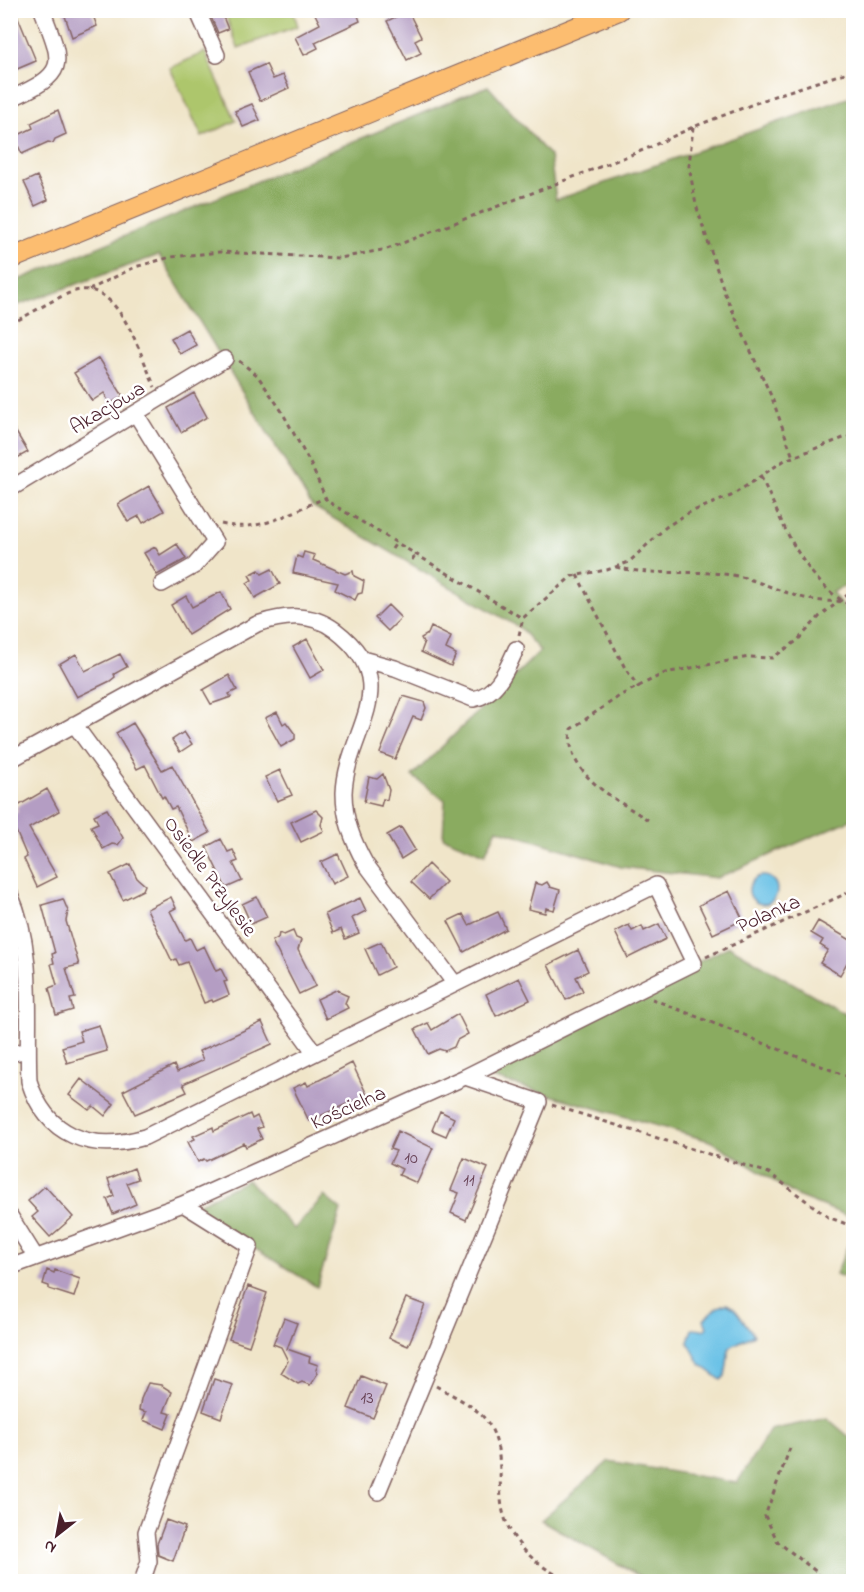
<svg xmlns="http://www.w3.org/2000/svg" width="864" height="1592" font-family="'Indie Flower',sans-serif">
  <rect width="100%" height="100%" fill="#fff"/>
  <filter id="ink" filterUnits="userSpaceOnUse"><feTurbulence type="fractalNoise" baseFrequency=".0167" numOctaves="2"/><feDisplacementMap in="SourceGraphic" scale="12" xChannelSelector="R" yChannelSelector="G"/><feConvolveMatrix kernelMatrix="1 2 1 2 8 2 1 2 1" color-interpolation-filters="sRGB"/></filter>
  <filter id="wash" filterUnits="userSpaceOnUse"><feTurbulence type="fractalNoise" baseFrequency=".008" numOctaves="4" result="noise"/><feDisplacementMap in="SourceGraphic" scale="24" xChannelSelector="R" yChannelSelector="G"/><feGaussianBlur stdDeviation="1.35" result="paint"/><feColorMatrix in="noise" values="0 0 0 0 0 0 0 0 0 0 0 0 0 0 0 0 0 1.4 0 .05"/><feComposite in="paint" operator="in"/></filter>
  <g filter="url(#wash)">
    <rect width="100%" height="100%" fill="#f0e5c9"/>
    <path fill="#adc66c" stroke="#7c724c" stroke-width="1.5" d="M224,11H293L298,26L238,48Z
      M205,52L236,121L202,137L170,68Z"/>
    <path fill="#8aab60" stroke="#6a6546" stroke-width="1.5" d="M488,86L550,156L556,200L853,96L854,582L832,592L853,620V819L717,878L621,867L497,829L485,854L443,837L445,800L412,776L540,651L520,628L312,506L159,255L18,305L11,303V283Z
      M729,946L853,1018V1218L797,1196L713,1142L481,1075Z
      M248,1180L294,1229L324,1196L341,1210L317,1287L189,1208Z
      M853,1232L854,1281H853L836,1274Z
      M827,1418L853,1440V1581H648L541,1520L609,1461L737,1483L770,1430Z"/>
    <path fill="#69c1e6" stroke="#5a7088" stroke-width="1.5" d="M749 890a14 14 0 1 1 28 0a14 14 0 1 1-28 0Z
      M727,1304L734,1308L754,1335C718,1353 733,1341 725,1376L721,1380L700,1364L688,1342L692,1329L704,1330L707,1327L704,1320C710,1312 717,1305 727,1304Z"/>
    <g id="blocks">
      <path fill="#b49dc3" d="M10,10H15L36,61L10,72Z
        M63,10H91L97,26L72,37Z
        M313,10H356L360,21L315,42L318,48L304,55L295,37L320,24Z
        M408,11L421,37L415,40L421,53L407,60L387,21Z
        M221,12L228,29L218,33L211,17Z
        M266,64L273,79L283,75L289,88L260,101L248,72Z
        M252,104L260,120L243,127L235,111Z
        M58,110L66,134L55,139L53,143L48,142L22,154L14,137L33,128L31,123Z
        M37,176L48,200L35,206L24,182Z
        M187,329L196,345L180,354L171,338Z
        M99,358L123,396L110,404L104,393L92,401L74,373Z
        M194,393L207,417L181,432L168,408Z
        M10,422L28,452L10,462Z
        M149,486L164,511L143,523L139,516L128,522L118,504Z
        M177,544L186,559L157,575L144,553L155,547L160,555Z
        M304,552L315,555L313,560L345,574L353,571L354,576L364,581L362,593L358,594L355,600L335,590L338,583L293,573L297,556L302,558Z
        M272,569L280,584L255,598L247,583L252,580L249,575L259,570L262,574Z
        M221,592L230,609L188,635L171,605L186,596L192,607Z
        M388,605L401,618L388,631L375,618Z
        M431,627L451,637L446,649L456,654L451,666L421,652L424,644L421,638L428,634Z
        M307,639L324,670L310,678L293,647Z
        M76,654L85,671L120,654L127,667L114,674L115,677L110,681L77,697L59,664Z
        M229,675L237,690L229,694L231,697L211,704L203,690Z
        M403,696L424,702L426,708L421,720L413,717L395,759L380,753Z
        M277,712L283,724L286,722L295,734V739L281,747L265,718Z
        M133,723L162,770L172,765L210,833L193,842L176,807L171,809L164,796L162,798L145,765L137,769L116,733Z
        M184,732L192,744L180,752L172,740Z
        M280,770L292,795L277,801L265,777Z
        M383,774L389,790L387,800L383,799L381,806L364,802L369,777L377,779Z
        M47,789L59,811L29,828L57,877L37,887L24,859L27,857L16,831L10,834V815L18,811L16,807Z
        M107,809L123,838L118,845L112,844L103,849L91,826L98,823L94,815Z
        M316,810L323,817L321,825L324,831L301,842L291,822Z
        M401,827L415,850L401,859L387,835Z
        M221,839L228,852L233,850L238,861L233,863L242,881L226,888L206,847Z
        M338,854L348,876L332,884L321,862Z
        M130,864L137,878L145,885L143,890L123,900L110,874Z
        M428,864L446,882L429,899L411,882Z
        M547,882L550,887L560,890L554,910L546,908L545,913L528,909L535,883L542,885Z
        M729,891L743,920L713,934L699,905Z
        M171,897L176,908L170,911L185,940L190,938L196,950L204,946L216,971L221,969L227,981L224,982L229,995L213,1002L212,1000L204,1003L187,962L179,965L176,959L172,961L147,909Z
        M257,897L267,917L251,924L242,904Z
        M360,898L366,911L352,918L359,933L345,939L341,929L333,933L325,914Z
        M63,899L68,911L66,921L79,965L66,968L75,998L70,999L73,1010L56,1015L49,988L57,985L51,964L54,963L52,954L55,953L42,905Z
        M498,912L506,929L464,952L448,921L463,914L469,925Z
        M818,921L854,942V964L848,961L840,975L820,963L828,950L820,945L823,940L811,933Z
        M659,924L666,939L628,958L615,932L629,925L632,931L642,926L644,931Z
        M293,931L296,938L301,940L298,950L316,986L299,994L272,941L278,938L279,933L284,935Z
        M381,942L393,967L377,975L365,949Z
        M578,950L588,971L576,977L583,991L566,1000L548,965Z
        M519,978L530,1000L496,1016L486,994Z
        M338,989L341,993L348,996L345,1003L348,1008L326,1019L317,999Z
        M458,1014L468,1034L457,1040L454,1047L445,1051L439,1049L428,1054L415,1029L428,1023L432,1030Z
        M262,1022L272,1044L183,1084L187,1092L135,1114L123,1091L174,1065L177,1072L203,1060L199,1051Z
        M99,1025L107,1051L67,1063L62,1047L82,1041L79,1031Z
        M352,1063L367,1095L309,1121L293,1088L306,1082L308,1086Z
        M81,1079L114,1104L105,1116L93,1106L89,1110L69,1095Z
        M440,1111L454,1118L446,1136L432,1130Z
        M250,1114L252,1119L257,1116L262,1127L257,1129L262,1139L246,1147L244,1143L206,1161L204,1159L198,1162L188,1142L195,1139L193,1136L213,1127L214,1131Z
        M398,1131L433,1148L417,1183L399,1175L402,1169L390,1163L396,1151L390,1149Z
        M464,1158L488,1168L466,1220L451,1213L459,1193L451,1190Z
        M134,1168L138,1179L127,1183L136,1204L113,1214L107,1199L114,1196L108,1179Z
        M45,1186L73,1217L50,1237L32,1217L38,1212L28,1201Z
        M47,1270L54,1273L55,1270L80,1279L74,1297L49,1289V1286L43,1284Z
        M248,1286L267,1293L249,1346L229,1339Z
        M406,1298L425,1305L408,1346L389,1338Z
        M284,1318L297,1323L287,1349L310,1357L309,1362L318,1365L316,1370L318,1373L310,1385L302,1382L298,1384L281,1373L288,1361L281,1347L273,1344Z
        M361,1376L386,1386L373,1418L348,1408Z
        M214,1379L233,1385L221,1418L203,1411Z
        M148,1383L161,1385L172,1392L164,1412L171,1414L165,1429L143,1420L146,1412L139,1410L141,1399Z
        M166,1520L185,1527L173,1561L158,1555L157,1544Z"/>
    </g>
  </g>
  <g filter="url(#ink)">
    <use href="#blocks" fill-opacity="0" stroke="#846462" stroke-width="1.5"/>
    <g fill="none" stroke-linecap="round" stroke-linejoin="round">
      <defs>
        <path id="minor" d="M197,10L217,55
          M10,99C68,73 64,66 42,10
          M136,414L215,542L194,566L162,584
          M10,489L225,359
          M362,659L395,668L473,699C497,695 507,669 516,649
          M74,724L315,1053
          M10,760L257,624C284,615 311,612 335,630C407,685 346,730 344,793C344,819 353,841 365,863L455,984
          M10,894C36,951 26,1019 29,1081C46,1136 91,1153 145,1137L656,885L694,963L465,1077L183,1204L10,1267
          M10,1054L28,1050
          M10,1216L35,1256
          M378,1492L539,1102L465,1077
          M142,1582L149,1561L146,1532L250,1246L183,1204"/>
        <path id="major" d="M10,259L619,10"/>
      </defs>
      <use href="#minor" stroke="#846462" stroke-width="18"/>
      <use href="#major" stroke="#846462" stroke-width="22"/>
      <path stroke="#846462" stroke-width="3" stroke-dasharray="4.5 4.5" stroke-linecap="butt" d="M693,127L689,166L696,205L725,294L772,398L793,457
        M89,290L135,267L171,257L220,252L340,258L387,249L646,149L693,127L777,95L854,70
        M10,324C31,314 51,300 72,292C119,275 140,356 155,387
        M239,361L257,375L281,410L311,465L327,501L522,618
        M761,477C783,523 804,584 854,607
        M221,524C262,533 288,513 325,498
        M392,549L396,543
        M412,560L415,555
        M616,567C654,577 693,569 732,575C770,582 797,604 839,601
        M577,575L625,668L639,688
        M519,635L523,618L572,576L607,570L629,562L666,527L688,513L731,496L785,460L854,434
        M648,820C615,798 564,775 571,729L621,695L665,673L749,657L772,658L797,641L820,616L854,590
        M706,957L854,890
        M652,999L854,1079
        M552,1105L769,1173L828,1217L854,1227
        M436,1386C453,1396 477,1406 488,1423C503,1446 499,1473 501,1499C504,1539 536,1567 571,1582
        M790,1448L765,1516L778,1542L818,1573L822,1582"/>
      <use href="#minor" stroke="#fff" stroke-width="15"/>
      <use href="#major" stroke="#fcbd6f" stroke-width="20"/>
    </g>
  </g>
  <g text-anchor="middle" stroke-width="5" stroke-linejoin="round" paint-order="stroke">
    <g font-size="18" fill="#643e51">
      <text x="411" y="1163">10</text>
      <text x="469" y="1185">11</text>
      <text x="367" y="1403">13</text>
    </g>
    <g font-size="21" fill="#4a1f2b" stroke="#fff">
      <text transform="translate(107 407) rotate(-31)" y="7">Akacjowa</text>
      <text transform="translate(211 876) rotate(54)" y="7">Osiedle Przylesie</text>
      <text transform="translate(768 913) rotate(-24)" y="7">Polanka</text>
      <text transform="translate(348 1107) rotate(-24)" y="7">Kościelna</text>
    </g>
  </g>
  <rect width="864" height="1592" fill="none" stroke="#fff" stroke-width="36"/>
  <g transform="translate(57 1535) rotate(211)" stroke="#ffffff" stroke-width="4.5" paint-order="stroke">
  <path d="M0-4.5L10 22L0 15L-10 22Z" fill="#4a1f2b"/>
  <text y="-9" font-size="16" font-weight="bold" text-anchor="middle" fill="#4a1f2b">N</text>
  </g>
</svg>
